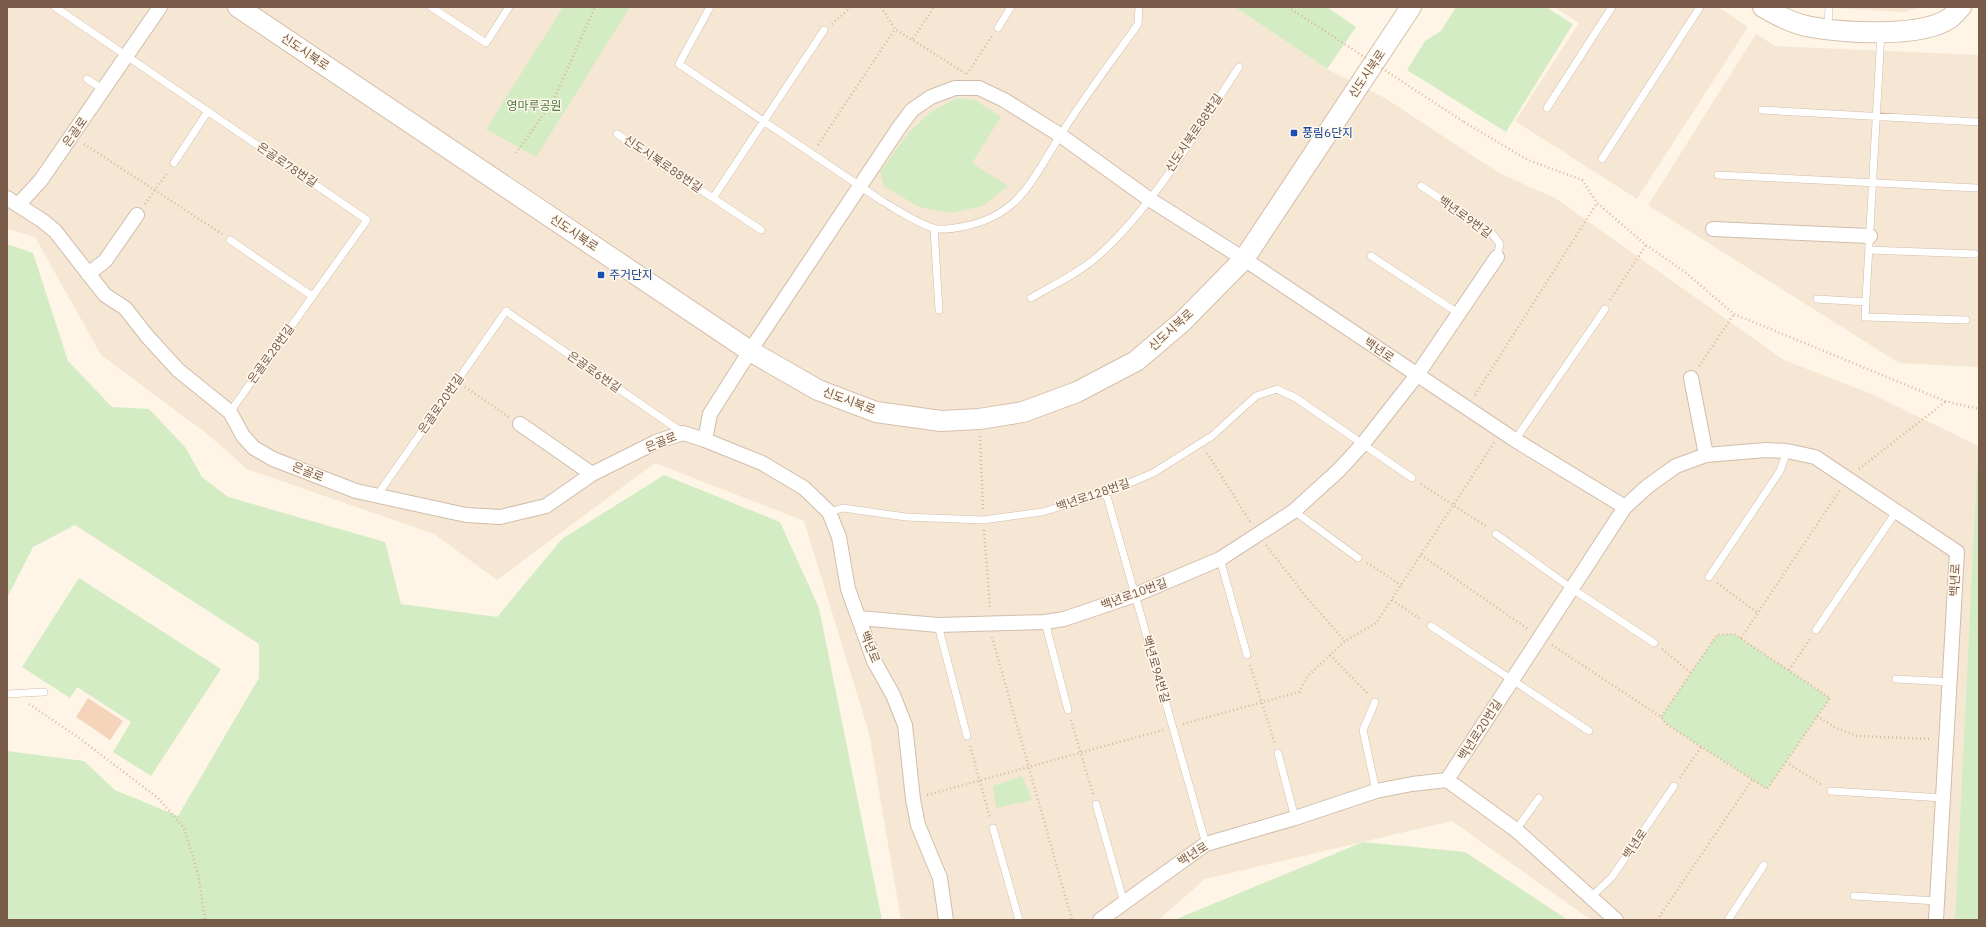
<svg xmlns="http://www.w3.org/2000/svg" width="1986" height="927" font-family="'IBM Plex Sans','Noto Sans KR',sans-serif">
  <rect width="100%" height="100%" fill="#fef5e6"/>
  <path fill="#f6e7d4" d="M7,7H1235L1327,69L1385,98L1499,173L1555,198L1784,360L1874,395L1978,446L1955,920H1591L1452,821L1205,879L1158,920H901L869,733L804,521L655,463L497,580L434,534L247,469L206,433L101,355L35,237L7,229Z
    M1554,7H1718L1748,27L1637,199L1515,121L1579,23Z
    M1813,7H1920L1904,12Z
    M1756,34L1775,46L1979,55L1978,367L1899,363L1648,205Z"/>
  <path fill="#d3ecc3" d="M563,7H630L536,157L486,129Z
    M1235,7H1327L1356,27L1327,69Z
    M1456,7H1546L1573,24L1506,132L1407,70L1425,41L1441,31Z
    M957,98L975,100L1001,117L972,163L1008,186L983,206L950,213L919,207L884,186L880,172L909,132L932,111Z
    M7,244L33,253L68,361L112,407L149,409L185,447L202,477L228,497L385,542L401,604L497,617L562,539L664,475L780,522L819,608L882,920H7V751L84,761L115,790L178,816L259,678V644L75,525L33,547L7,598Z
    M1979,436V920H1955L1978,446Z
    M79,578L221,669L151,776L113,752L131,722L77,687L70,698L22,667Z
    M1734,634L1830,698L1767,789L1666,724L1661,717L1717,635Z
    M1022,776L1032,800L996,808L993,786Z
    M1363,842L1465,852L1568,920H1174Z"/>
  <path fill="#f5d4bc" d="M88,698L123,721L110,740L76,717Z"/>
  <g fill="none" stroke-linecap="round" stroke-linejoin="round">
    <defs>
      <path id="lane" d="M55,7L367,220L230,412
        M431,7L486,43L509,7
        M710,7L679,64L882,201C898,210 915,222 933,228C942,231 956,228 966,226C1021,214 1032,179 1060,136C1084,97 1112,61 1138,24L1139,7
        M998,28L1011,7
        M1828,28L1829,7
        M1881,33L1865,317L1966,320
        M87,79L104,90
        M1547,108L1612,7
        M1762,110L1977,122
        M617,134L761,230
        M1602,159L1700,7
        M174,163L208,111
        M1718,175L1976,188
        M1421,186L1490,231L1500,244L1497,257
        M713,198L824,30
        M934,228L939,310
        M230,240L312,296
        M1869,250L1975,254
        M1371,256L1458,313
        M1031,298C1053,285 1079,273 1098,256C1154,206 1197,130 1239,67
        M1817,299L1866,302
        M1515,440L1605,309
        M1106,493L1206,844
        M376,497L506,311L683,433
        M1294,511L1358,558
        M829,512L843,508L906,517L983,520L1042,512L1106,493L1153,473L1212,436L1256,396L1277,389L1296,398L1412,478
        M1496,534L1571,588L1654,643
        M1220,559L1247,655
        M1709,577L1780,471L1787,451
        M1045,622L1068,710
        M938,625L967,736
        M1431,626L1589,731
        M1816,630L1896,512
        M1896,679L1950,682
        M7,694L44,692
        M1375,702L1363,730L1376,791
        M1278,753L1295,818
        M1831,791L1943,798
        M1096,804L1124,903
        M993,828L1019,920
        M1516,830L1539,798
        M1854,896L1937,901
        M1590,898L1612,877L1674,786
        M1728,920L1764,865"/>
      <path id="street" d="M7,198L43,221L55,231L105,295L125,308L147,336L178,370L230,412L243,436L254,448L273,459L356,491L466,515L500,517L546,506L592,474L656,442L683,433L705,440L710,414L750,351L898,129L912,110L931,97L955,88H979L1004,100L1060,135L1149,199L1244,259L1515,440L1625,507L1648,486L1676,466L1706,455L1766,450L1787,451L1815,457L1957,552L1936,920
        M18,205L41,180L160,7
        M1713,229L1870,236
        M88,274L105,261L137,215
        M1691,378L1706,455
        M520,424L592,474
        M705,440L762,463L804,488L829,512L839,537L848,589L874,661L893,695L905,725L913,799L918,825L940,878L946,920
        M859,618L938,625L1045,622L1064,619L1135,595L1220,559L1294,511L1339,470L1362,445L1417,375L1497,257
        M1447,780L1625,507
        M1100,920L1206,844L1295,818L1376,791L1412,784L1447,780L1516,830L1616,920"/>
      <path id="secondary" d="M238,7L750,351L818,390L876,412L941,421L979,419L1023,412L1077,392L1136,361L1182,322L1244,259L1411,7
        M1763,7C1778,16 1794,24 1811,27C1845,33 1922,38 1950,18C1954,15 1958,10 1961,7"/>
    </defs>
    <use href="#lane" stroke="#d0bdab" stroke-width="8"/>
    <use href="#street" stroke="#d0bdab" stroke-width="16"/>
    <use href="#secondary" stroke="#d6bfab" stroke-width="22"/>
    <path stroke="#dab79e" stroke-width="2.5" stroke-dasharray="1 3" stroke-linecap="butt" d="M881,7L895,29L965,73
      M832,24L851,7
      M913,39L934,7
      M967,74L992,36
      M1464,122L1528,160L1582,180L1597,203L1646,245L1685,272L1734,314L1945,401L1979,409
      M84,144L222,234
      M818,145L895,29
      M516,153L553,101L595,7
      M145,204L168,172
      M1610,300L1646,245
      M1699,366L1734,314
      M465,387L509,417
      M1475,395L1597,203
      M980,436L983,509
      M1207,453L1251,523
      M1859,469L1945,402
      M1421,484L1487,527
      M984,530L990,608
      M1266,545L1307,598L1345,641
      M1421,555L1528,629
      M1367,563L1401,585
      M1717,583L1758,613
      M1392,600L1422,620
      M992,637L1072,920
      M1741,638L1840,490
      M1552,645L1661,717L1666,724L1767,789L1830,698L1734,634L1717,635L1661,717
      M1662,649L1691,673
      M1330,655L1368,694
      M1250,665L1275,744
      M1789,670L1810,639
      M29,704L79,738L158,798L184,828L198,874L205,920
      M1817,716L1836,728L1857,736L1932,739
      M1071,720L1093,794
      M1183,724L1299,692L1307,677L1345,641L1376,623L1494,443
      M970,746L990,818
      M1786,762L1822,785
      M1680,778L1701,747
      M927,795L1163,730
      M1657,920L1752,780"/>
    <use href="#lane" stroke="#fff" stroke-width="7"/>
    <use href="#street" stroke="#fff" stroke-width="14"/>
    <use href="#secondary" stroke="#fff" stroke-width="20"/>
    <path stroke="#dab79e" stroke-width="2.5" stroke-dasharray="1 3" stroke-linecap="butt" d="M1288,7L1464,122"/>
  </g>
  <g fill="#1a4fb4" stroke="#fff8ed" stroke-width="1.5">
    <rect x="1290" y="129" width="8" height="8" rx="2"/>
    <rect x="597" y="271" width="8" height="8" rx="2"/>
  </g>
  <g text-anchor="middle" stroke-width="3" stroke-linejoin="round" paint-order="stroke">
    <g font-size="12" fill="#795b49" stroke="#fff8ed">
      <text transform="translate(305 52) rotate(34)" y="4">신도시북로</text>
      <text transform="translate(1367 74) rotate(-56)" y="4">신도시북로</text>
      <text transform="translate(75 132) rotate(-55)" y="4">은골로</text>
      <text transform="translate(1194 133) rotate(-56)" y="4">신도시북로88번길</text>
      <text transform="translate(663 164) rotate(34)" y="4">신도시북로88번길</text>
      <text transform="translate(287 165) rotate(34)" y="4">은골로78번길</text>
      <text transform="translate(1465 217) rotate(36)" y="4">백년로9번길</text>
      <text transform="translate(574 233) rotate(34)" y="4">신도시북로</text>
      <text transform="translate(1171 330) rotate(-42)" y="4">신도시북로</text>
      <text transform="translate(1379 350) rotate(34)" y="4">백년로</text>
      <text transform="translate(271 354) rotate(-54)" y="4">은골로28번길</text>
      <text transform="translate(594 372) rotate(35)" y="4">은골로6번길</text>
      <text transform="translate(849 401) rotate(20)" y="4">신도시북로</text>
      <text transform="translate(441 404) rotate(-55)" y="4">은골로20번길</text>
      <text transform="translate(661 442) rotate(-22)" y="4">은골로</text>
      <text transform="translate(308 472) rotate(22)" y="4">은골로</text>
      <text transform="translate(1093 495) rotate(-19)" y="4">백년로128번길</text>
      <text transform="translate(1955 580) rotate(-87)" y="4">백년로</text>
      <text transform="translate(1134 594) rotate(-20)" y="4">백년로10번길</text>
      <text transform="translate(870 647) rotate(69)" y="4">백년로</text>
      <text transform="translate(1156 669) rotate(74)" y="4">백년로94번길</text>
      <text transform="translate(1480 730) rotate(-57)" y="4">백년로20번길</text>
      <text transform="translate(1635 844) rotate(-56)" y="4">백년로</text>
      <text transform="translate(1193 854) rotate(-32)" y="4">백년로</text>
    </g>
    <g font-size="12" fill="#4d7a3d" stroke="#fff8ed">
      <text x="534" y="110">영마루공원</text>
    </g>
    <g font-size="12" fill="#164399" stroke="#fff8ed" text-anchor="start">
      <text x="1302" y="137">풍림6단지</text>
      <text x="609" y="279">주거단지</text>
    </g>
  </g>
  <rect width="1986" height="927" fill="none" stroke="#795b49" stroke-width="16"/>
</svg>
